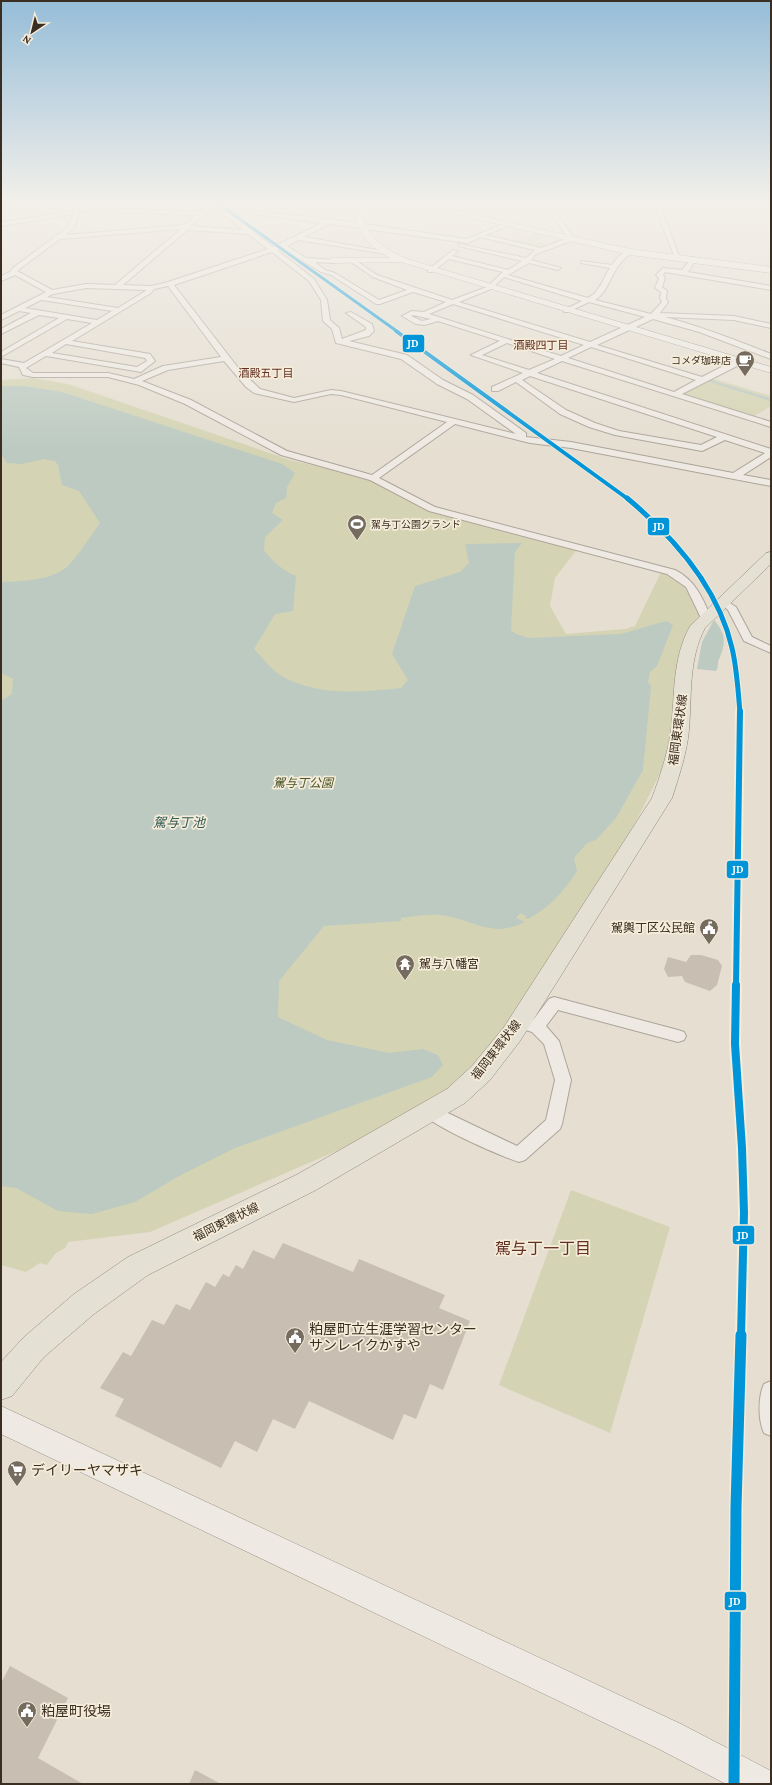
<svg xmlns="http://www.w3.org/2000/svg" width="772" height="1785" font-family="'Crimson Pro','Noto Sans JP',serif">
  <rect width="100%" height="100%" fill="#e5ded1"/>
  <path fill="#d4d4b4" d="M1,202H83L60,205L1,206Z
    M536,233L548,236L535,242L551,245L542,249L512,242Z
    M33,378L68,384L290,460L371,479L430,509L578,548L555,578L550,606L566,634L625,629L635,626L661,572L682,582L699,616L687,630L680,655L666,761L629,836L507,1028L453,1087L394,1126L150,1232L68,1242L66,1247L55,1254L47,1265L40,1263L26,1272L1,1265V380Z
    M711,378L771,396V406L751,418L680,395Z
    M571,1190L670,1227L610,1433L499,1385Z"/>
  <path fill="#bccac1" d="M1,386H25L62,392L282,464L295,473L287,487L286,498L276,503L272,513L283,520L265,537L264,550C273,562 282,570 296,576L293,611L275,614L254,649C262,657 271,669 280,675C317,697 361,692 401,688L408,680L392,654L415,586L460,572L469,563L465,544L522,543L515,552L511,630L516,634L529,638L621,634L666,621L673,625L657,666L650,672L648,682L651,686L643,770L616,818L596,840L587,843L574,858L577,871C564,891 549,909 527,919L525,918L526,916L520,913L516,918L525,922C493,938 478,922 447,916C432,913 416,916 401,918V921L324,926L279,981L278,1017L327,1040L389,1053L423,1049L438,1055L443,1065L432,1077L235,1148L181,1175L135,1202L92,1214L58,1211L16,1188L1,1186V701L12,694L13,679L1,673V582C22,581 53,581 69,565C80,553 90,537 100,523L79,491L62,485L58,465L55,461L44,459L22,464L7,463L1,454Z
    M714,620C726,634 726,643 719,659C717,663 719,667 716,671L697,669L702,642Z"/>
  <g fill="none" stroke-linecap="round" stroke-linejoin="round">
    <path stroke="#bccac1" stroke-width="2.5" d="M704,379L771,400"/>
  </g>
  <path fill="#c9beb2" d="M691,955H701L718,960L722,966L717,985L710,991L685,982L682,976L668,977L664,969L668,957L686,962Z
    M283,1243L353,1272L359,1259L445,1295L439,1308L470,1321L443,1390L430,1384L416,1419L404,1414L393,1440L309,1401L295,1429L273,1419L257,1452L235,1441L221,1468L115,1416L124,1399L100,1388L123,1352L131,1356L152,1320L164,1325L176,1304L190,1310L206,1282L215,1287L223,1274L229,1277L236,1265L243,1269L253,1250L274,1259Z
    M10,1666L68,1698L38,1758L83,1784H1V1683Z
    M195,1770L221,1784H189Z"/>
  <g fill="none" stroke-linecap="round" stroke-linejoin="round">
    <defs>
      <path id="street" d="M80,202H86L82,207L201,212L210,202H216L214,205L219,206L273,247L322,223L254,214L252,211L330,219L467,239L506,223L508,224V226L485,235L541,248L568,238L543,202H549L574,238L571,241L536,254L531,260L561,268L558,270L529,263L508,275L588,298C600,292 603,278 610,268L581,263V261L612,265C617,258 623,250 632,251V253C611,265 611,291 595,300L651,314L662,302L660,298L661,292L655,288L659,278L656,275L663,268L682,270L693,257L696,259L688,272L771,286V290L665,272L663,275L665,278L662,287L667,291L666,298L668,302L660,313L734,316L771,324V328L734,320L665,317C702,327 736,340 771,354V359L699,332L653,319L597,345L702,377L737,359H743V363L682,394L771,422V427L562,361L537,373L771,449V457L743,475L771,480V486L571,448L530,443L455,424L379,478L435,507L675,570C695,580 703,598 711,618L706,621L702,620L686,587L667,574L429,511L370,480L281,455L185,404L139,385L108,377H33L23,375L19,367L1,363V359L24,363L92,323L67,319L1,357V352L59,318L39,315L1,334V329L31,313L19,311L1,320V315L46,292L15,275L1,281V276L10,272L13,268L68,227L73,214L1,226V222L75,211ZM211,208H215L243,230L190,226L205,215ZM80,211L197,215L183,225L66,235L74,228ZM329,224L468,243L480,237L535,250L526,258L459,244V246L522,261L508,270L452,256L458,251L453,250L428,270V272H432L449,259L503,272L487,287L452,300L377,275L355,260H351V262L373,277L407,290L379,300L335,273L325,270L315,262L333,263L335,262V260L306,258L287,246L299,240L386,254L389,252L304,237ZM181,229L115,285L86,284L52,290L17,271L60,239ZM187,230L248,234L268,249L168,282L152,286L123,285ZM282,248L321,272L331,275L376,304H380L413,292L446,302L424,312L412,311L402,316L416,324L425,325L438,321L500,341L471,355L523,373L492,387V391H498L516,382L560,414L589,427L615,435L702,451L725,440L765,453L733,473L571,442L526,437V433L473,395L443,380L407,355L349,341L369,336L374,331L372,324L351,312L346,313L366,327V330L342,339L339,328L330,320L327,300L314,279L277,250ZM272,252L309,281L321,300L323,321L332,329L336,343L401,359L437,384L467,399L516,434L341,391L331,390L294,398L260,389L239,369L174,285ZM504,277L582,301L564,310V312H568L589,302L645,317L590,342L459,302L491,289ZM168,286L221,357L163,366L134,379L108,373H33L26,368L46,356L141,372L155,361L150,354L72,341L151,293L154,289ZM86,288L147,290L118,308L47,297L53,294ZM41,300H42L112,311L97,320L25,308ZM453,304L584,345L561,356L429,314ZM413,315L431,319L422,321L411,316ZM507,343L555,359L529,370L482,355ZM66,344L145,358L147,361L137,367L52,353ZM591,347L696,380L674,392L568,358ZM224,361L246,387L254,393L294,402L331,394L341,395L447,422L372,475L287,451L191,400L142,381L168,370ZM530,376L717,437L701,445L619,431L595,423L566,410L522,380Z
        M279,202H328V204L325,206L282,204Z
        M653,202H659L680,259L675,258Z
        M724,599L736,607L752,637L771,646V653L744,641L728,610L719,602Z
        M554,997L678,1030L684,1032L686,1036L684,1040L678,1042L558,1010L546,1026L559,1041L571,1080L562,1124L560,1129L525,1160L519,1162C501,1156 428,1125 421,1111L423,1106L429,1104L517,1146L546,1120L555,1080L544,1044L532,1032L513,1026L511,1022L513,1018L519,1016L533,1020L549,999Z
        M771,1381V1436L764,1433C758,1420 758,1397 764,1384Z"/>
      <path id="secondary" d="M365,202H373L363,218C370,240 386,250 407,259L771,367V373L401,262L330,263V259L333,258H390C372,248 361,237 355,218Z
        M405,202H418L630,249L771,267V273L630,255Z
        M1,1406L681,1724L771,1771V1784H726L657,1748L1,1434Z"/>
      <path id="primary" d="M771,552V564L705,628C688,660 692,696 689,730C687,753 679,776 672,798L520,1041L490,1080L465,1103L316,1190L148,1275L94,1314L44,1357L12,1396L1,1400V1362L24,1337L74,1294L128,1257L298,1174L447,1089L472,1066L504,1027L652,798C660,776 668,753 671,730C675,694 672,659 690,626L766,553Z"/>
    </defs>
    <use href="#street" stroke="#aba49a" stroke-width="2"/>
    <use href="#secondary" stroke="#9b938a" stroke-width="1"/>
    <use href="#primary" stroke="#908980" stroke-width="1"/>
    <use href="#street" fill="#eeeae3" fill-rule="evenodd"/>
    <use href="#secondary" fill="#eeeae3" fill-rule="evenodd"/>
    <use href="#primary" fill="#e5e0d4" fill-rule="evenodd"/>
    <defs>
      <path id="rail" d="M316,274L493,400"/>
    </defs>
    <use href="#rail" stroke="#aea9a2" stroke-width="2"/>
    <use href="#rail" stroke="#f5ecd9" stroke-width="1.5" stroke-dasharray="4" stroke-linecap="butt"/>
    <defs>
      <path id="rail-1-far5" d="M216,202L398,332"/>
      <path id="rail-1-far4" d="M396,331L628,499"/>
      <path id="rail-1-far3" d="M627,498C675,538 718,587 732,648C737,669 738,691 740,712"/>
      <path id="rail-1-far2" d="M736,986L740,711"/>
      <path id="rail-1-far1" d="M736,985L735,1044L742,1148L744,1213L741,1336"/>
      <path id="rail-1" d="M734,1784L736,1507L741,1335"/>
    </defs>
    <use href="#rail-1-far5" stroke="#f5ecd9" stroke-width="4.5"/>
    <use href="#rail-1-far4" stroke="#f5ecd9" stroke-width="5.5"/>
    <use href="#rail-1-far3" stroke="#f5ecd9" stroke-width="7"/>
    <use href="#rail-1-far2" stroke="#f5ecd9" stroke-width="10"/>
    <use href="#rail-1-far1" stroke="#f5ecd9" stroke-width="12"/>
    <use href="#rail-1" stroke="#f5ecd9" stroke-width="14"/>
    <use href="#rail-1-far5" stroke="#0095d9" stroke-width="3"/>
    <use href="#rail-1-far4" stroke="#0095d9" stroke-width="4"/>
    <use href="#rail-1-far3" stroke="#0095d9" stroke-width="5"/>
    <use href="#rail-1-far2" stroke="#0095d9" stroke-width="6"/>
    <use href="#rail-1-far1" stroke="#0095d9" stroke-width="8"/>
    <use href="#rail-1" stroke="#0095d9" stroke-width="11"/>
  </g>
  <linearGradient id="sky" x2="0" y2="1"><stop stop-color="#96bdd8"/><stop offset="0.45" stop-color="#f3f0ea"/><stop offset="1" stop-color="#f3f0ea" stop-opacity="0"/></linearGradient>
  <rect width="772" height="452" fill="url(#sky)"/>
  <defs>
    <symbol id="cafe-pin" viewBox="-11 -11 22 30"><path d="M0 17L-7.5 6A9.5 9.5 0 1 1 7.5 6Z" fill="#766b5f" stroke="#f5ecd9"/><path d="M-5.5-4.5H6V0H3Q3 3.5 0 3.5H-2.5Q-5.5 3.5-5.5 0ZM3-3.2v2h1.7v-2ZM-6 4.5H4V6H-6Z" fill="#fff"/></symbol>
    <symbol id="stadium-pin" viewBox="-11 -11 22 30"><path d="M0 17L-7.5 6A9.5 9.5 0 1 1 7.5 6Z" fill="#766b5f" stroke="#f5ecd9"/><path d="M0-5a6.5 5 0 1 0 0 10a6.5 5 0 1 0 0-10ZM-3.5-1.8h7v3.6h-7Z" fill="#fff"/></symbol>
    <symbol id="civic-pin" viewBox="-11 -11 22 30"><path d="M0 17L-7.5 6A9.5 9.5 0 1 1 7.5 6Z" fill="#766b5f" stroke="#f5ecd9"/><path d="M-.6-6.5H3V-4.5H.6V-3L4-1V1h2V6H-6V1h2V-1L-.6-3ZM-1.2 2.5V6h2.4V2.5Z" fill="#fff"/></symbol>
    <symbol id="temple-pin" viewBox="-11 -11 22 30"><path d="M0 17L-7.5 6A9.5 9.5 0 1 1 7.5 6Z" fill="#766b5f" stroke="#f5ecd9"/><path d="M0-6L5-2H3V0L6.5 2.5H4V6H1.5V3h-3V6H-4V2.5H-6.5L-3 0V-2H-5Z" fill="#fff"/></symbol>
    <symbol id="supermarket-pin" viewBox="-11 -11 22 30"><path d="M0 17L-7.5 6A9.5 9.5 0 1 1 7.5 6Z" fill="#766b5f" stroke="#f5ecd9"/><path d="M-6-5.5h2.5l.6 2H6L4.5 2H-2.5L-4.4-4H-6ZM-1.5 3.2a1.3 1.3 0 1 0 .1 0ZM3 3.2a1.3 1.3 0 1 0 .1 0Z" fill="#fff"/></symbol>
  </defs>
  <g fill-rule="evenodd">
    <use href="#cafe-pin" x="734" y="349" width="22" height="30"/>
    <use href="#stadium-pin" x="346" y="513" width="22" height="30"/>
    <use href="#civic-pin" x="698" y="917" width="22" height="30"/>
    <use href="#temple-pin" x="394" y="953" width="22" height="30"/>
    <use href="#civic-pin" x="284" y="1326" width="22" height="30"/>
    <use href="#supermarket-pin" x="6" y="1459" width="22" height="30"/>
    <use href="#civic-pin" x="16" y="1700" width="22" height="30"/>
  </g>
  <g text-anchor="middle" stroke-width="3.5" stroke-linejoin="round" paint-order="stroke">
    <g font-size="10" fill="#3a2d21" stroke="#f5ecd9" text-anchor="end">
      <text x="731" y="364">コメダ珈琲店</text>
      <text x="371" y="528" text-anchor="start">駕与丁公園グランド</text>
    </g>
    <g font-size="11" fill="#643023" stroke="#f5ecd9">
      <text x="541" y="349">酒殿四丁目</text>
      <text x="266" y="377">酒殿五丁目</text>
    </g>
    <g font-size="12" fill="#3a2d21" stroke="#f5ecd9">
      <text transform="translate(678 730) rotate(-82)" y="4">福岡東環状線</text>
      <text transform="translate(496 1050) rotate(-52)" y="4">福岡東環状線</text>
      <text transform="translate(226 1222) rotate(-26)" y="4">福岡東環状線</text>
    </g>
    <g font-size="12" font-style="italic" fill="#4b5529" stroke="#f5ecd9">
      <text x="303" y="787">駕与丁公園</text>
    </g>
    <g font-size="12" fill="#3a2d21" stroke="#f5ecd9" text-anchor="end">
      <text x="695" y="932">駕輿丁区公民館</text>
      <text x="419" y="968" text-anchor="start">駕与八幡宮</text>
    </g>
    <g font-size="13" font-style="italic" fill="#315956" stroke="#f5ecd9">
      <text x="179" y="827">駕与丁池</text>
    </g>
    <g font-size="14" fill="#3a2d21" stroke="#f5ecd9" text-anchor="start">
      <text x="309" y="1334">粕屋町立生涯学習センター<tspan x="309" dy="16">サンレイクかすや</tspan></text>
      <text x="31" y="1475">デイリーヤマザキ</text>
      <text x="41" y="1716">粕屋町役場</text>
    </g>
    <g font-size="16" fill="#643023" stroke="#f5ecd9">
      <text x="543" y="1254">駕与丁一丁目</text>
    </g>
  </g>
  <g stroke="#f5ecd9" stroke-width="1.5">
    <rect x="402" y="334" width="23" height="19" rx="4" fill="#0095d9"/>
    <rect x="647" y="517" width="23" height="19" rx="4" fill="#0095d9"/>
    <rect x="726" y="860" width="23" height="19" rx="4" fill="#0095d9"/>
    <rect x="732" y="1225" width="23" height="20" rx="4" fill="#0095d9"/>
    <rect x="724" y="1591" width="23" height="20" rx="4" fill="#0095d9"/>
  </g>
  <g font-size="11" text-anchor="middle" font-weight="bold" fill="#fff">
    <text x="413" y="347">JD</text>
    <text x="659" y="530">JD</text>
    <text x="738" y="873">JD</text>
    <text x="743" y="1239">JD</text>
    <text x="735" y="1605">JD</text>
  </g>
  <rect width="772" height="1785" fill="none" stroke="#3a2d21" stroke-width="4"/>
  <g transform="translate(32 32) rotate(215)" stroke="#f5ecd9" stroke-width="3" paint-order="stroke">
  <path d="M0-3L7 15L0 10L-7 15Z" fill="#3a2d21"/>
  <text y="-6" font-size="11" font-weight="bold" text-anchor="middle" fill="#3a2d21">N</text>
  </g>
</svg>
